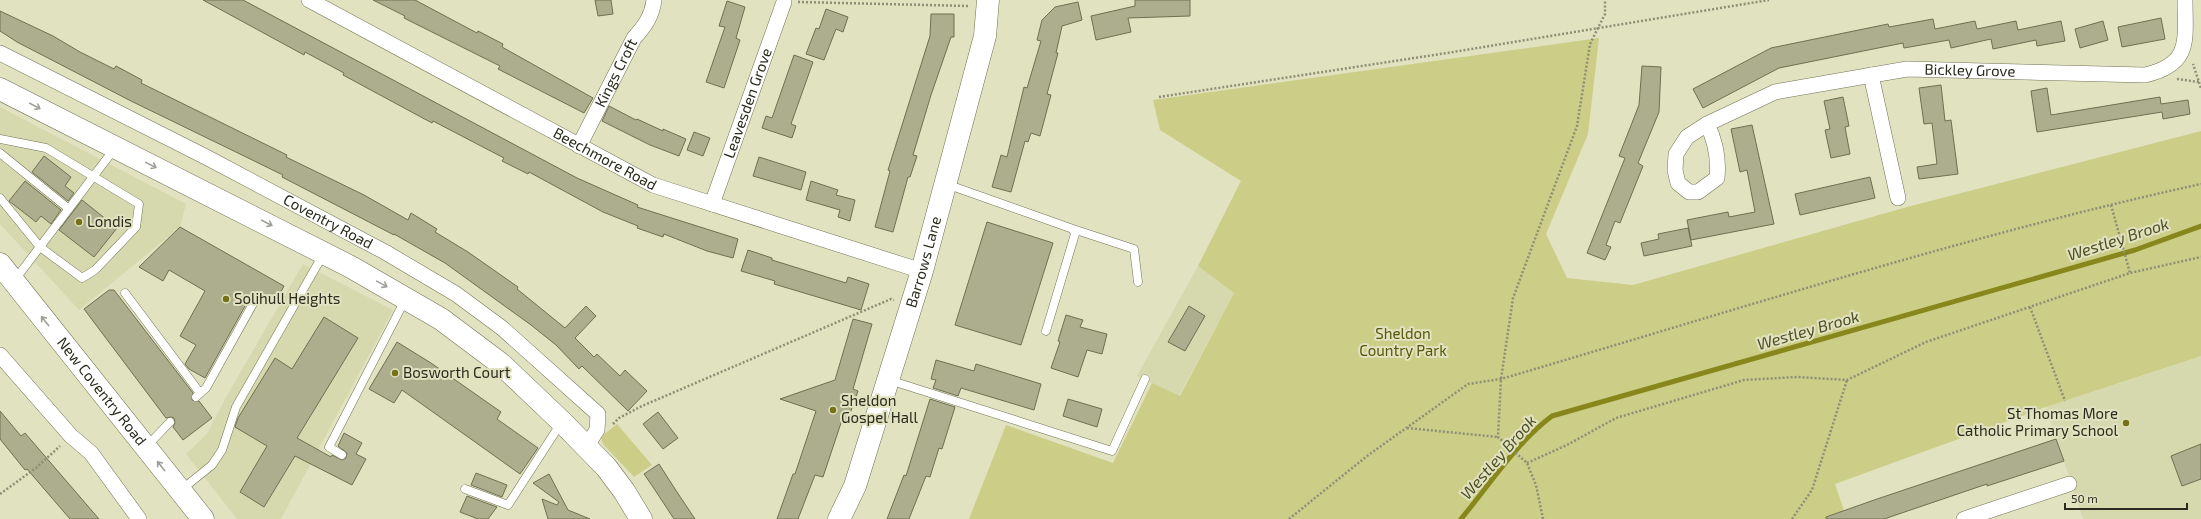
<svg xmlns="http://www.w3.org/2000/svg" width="2201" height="519" font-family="'Exo 2',sans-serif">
  <rect width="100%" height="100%" fill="#e1e2c0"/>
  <path fill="#d6d8ae" d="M0,107L186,204L180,227L79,310L0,224Z
    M303,264L393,310L281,519H237L186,454L207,434L225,399Z
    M1198,266L1234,293L1179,396L1137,376Z
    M2201,356V519H2083L2046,407Z"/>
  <path fill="#ccce88" d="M1599,38L1588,134L1546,234L1567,278L1633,285L1907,207L2201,131V356L2046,407L1835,484L1847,519H969L1006,425L1113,463L1152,383L1180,396L1234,293L1198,266L1241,181L1160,130L1153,100Z
    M617,424L652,465L634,477L603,444L601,437Z"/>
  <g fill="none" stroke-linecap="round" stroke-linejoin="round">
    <path stroke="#88871b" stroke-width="5" d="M1461,519C1490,484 1516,443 1552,416L2135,250L2201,226"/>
  </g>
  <path fill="#adae8d" stroke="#6f7051" d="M203,0H243L577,178L638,205L637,207L738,239L733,258L707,251L664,234L663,237L637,228L638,226L603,212L529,172L528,174L502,161L504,158L433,121L432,123L343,75L344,73L305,52L304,55Z
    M373,0H415L477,33L478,31L503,44L502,47L593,98L584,113L498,69L500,66L404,18L405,16Z
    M595,0H611L613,14L598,16Z
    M1135,0H1190V16L1128,18L1131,32L1096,40L1091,16L1135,6Z
    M727,1L745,7L736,38L740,40L724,88L706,82L725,27L719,26Z
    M1078,2L1082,20L1062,26L1056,53H1058L1047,94L1051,95L1040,136L1031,133L1028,142L1025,141L1011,192L992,187L1001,155L1007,157L1024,87L1027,88L1041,41L1037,40L1042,20L1055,7Z
    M826,9L848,17L843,32L836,29L824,60L806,54L816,28L819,29Z
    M0,11L53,36L80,52L114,69L116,66L142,80L141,83L287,155L286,157L364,195L408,220L411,213L437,229L435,232L468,252L518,287L517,289L565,328L586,306L596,316L575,338L594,357L597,354L620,376L625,370L647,391L628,411L582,366L579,369L556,345L531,325L445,263L394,234V235L282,177L283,175L131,101L17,42L0,31Z
    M931,14H954V37H951L931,95L913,155L917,156L910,177H908L893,232L875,227L890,171L888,170L930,36Z
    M2161,18L2165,39L2122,47L2118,27Z
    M1933,19L1935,29L1975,21L1977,29L2016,21L2018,30L2061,21L2065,41L2037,46L2036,40L1993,49L1991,39L1951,48L1949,40L1904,48L1903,43L1779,68L1703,108L1693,89L1771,48L1888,24L1889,27Z
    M2103,21L2108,40L2080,48L2075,29Z
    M794,55L813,62L791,124L796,126L792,138L762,128L766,116L772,118Z
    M1642,66L1661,67L1659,112L1638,163L1643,166L1620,223L1615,221L1606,245L1611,247L1605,260L1587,253L1625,158L1619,156L1639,105Z
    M1941,85L1945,121L1951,120L1958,174L1919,179L1917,167L1937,164L1932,123L1924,124L1919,88Z
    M2047,88L2051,115L2160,97L2161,104L2188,100L2190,114L2163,119L2162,112L2037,132L2031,91Z
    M1843,97L1849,126L1845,127L1850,154L1831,158L1825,130L1830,129L1824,101Z
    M609,106L636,120L637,119L663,131V129L686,139L679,156L650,145L602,121Z
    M1752,125L1774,224L1691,240L1687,220L1728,212L1729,217L1755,212L1747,170L1740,172L1731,129Z
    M694,132L710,138L703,156L687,150Z
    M44,156L71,177L65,186L74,193L68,201L32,172Z
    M759,157L806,172L801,190L753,176Z
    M1870,177L1875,198L1800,215L1795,194Z
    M25,181L61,210L51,224L41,216L36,222L9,201Z
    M811,181L838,190L836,195L855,200L850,221L838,217L840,210L806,200Z
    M82,200L117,228L94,257L59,230Z
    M987,222L1053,243L1021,345L955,325Z
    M180,227L284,286L274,305L254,294L249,299L205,378L189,369L185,364L196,345L180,336L205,291L169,270L163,281L139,267Z
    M1688,228L1692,246L1644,256L1641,243L1659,239L1658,234Z
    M748,250L772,258V260L846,283L848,277L869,284L861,310L774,284L775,281L741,271Z
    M109,290H114L193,393L192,400L199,401L212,418L183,440L173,427L175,423L174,418L171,417L166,418L84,309Z
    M1189,306L1205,316L1185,351L1168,342Z
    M1066,315L1083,320L1080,327L1107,334L1102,354L1087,350L1078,377L1051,368L1060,342L1058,341Z
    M324,317L358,338L297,438L331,457L332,455L342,460L346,458L347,453L338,446L344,433L362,443L356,454L366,459L352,485L295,456L264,507L240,492L267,446L235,427L238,418L275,358L292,369Z
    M853,319L872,324L853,389L858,391L847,422L842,420L823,477L815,475L798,519H777L793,474H795L816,411L780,399L835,380Z
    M397,342L431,363L501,412L497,419L538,448L520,474L402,390L394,403L369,389Z
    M936,360L974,371L976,364L1041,384L1034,410L961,388L958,396L933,388L936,380L931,379Z
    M930,399L955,407L942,449L939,448L930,477L926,476L909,519H887L904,475L906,476Z
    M1068,399L1102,409L1097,427L1063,416Z
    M0,411L21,436L25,433L99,519H70L27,469L25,470L0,439Z
    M658,412L678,438L663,449L643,424Z
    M2056,439L2064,461L1987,486V484L1884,519H1826V517L1877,499Z
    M2201,444V479L2182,486L2171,456Z
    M659,464L675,489L695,519H674L653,487L644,474Z
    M476,473L507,485L502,497L471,485Z
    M549,474L568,510L590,519H548L542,499L557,505L559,502L533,483Z
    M467,496L497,507L488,519H478L460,512Z"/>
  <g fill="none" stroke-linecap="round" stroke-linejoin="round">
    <defs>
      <path id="lane" d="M0,139L46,148L139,204L136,227L95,270L82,278L40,247L0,198
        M0,153L69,209
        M946,184L1073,229L1075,234L1046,331
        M1073,229L1134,249L1138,282
        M14,281L115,148
        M125,293L200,393
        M889,380L1112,451L1145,379
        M196,397L206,388L254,302
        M147,446L170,422
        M342,455L329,447L405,300
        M465,489L508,505L561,423
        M181,490L212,465L222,450L236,407L324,253"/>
      <g id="street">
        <path id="s1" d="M309,0L653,185L922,271"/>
        <path id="s2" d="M0,53L206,157L385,252L456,294L502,328L598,414L597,430L586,447"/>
        <path d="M1871,75L1898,198"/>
        <path id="s3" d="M1707,124C1716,142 1719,158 1717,178L1698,192H1689L1678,183L1675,170L1676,154L1687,137L1707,124L1775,92L1907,69L2145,75C2192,64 2185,40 2185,0"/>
        <path id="s4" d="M579,146L634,38C645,26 652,16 654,0"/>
        <path id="s5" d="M712,204L784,2"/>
        <path d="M0,355L71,436L91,453L139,519"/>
        <path d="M1964,519L2069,484"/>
      </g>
      <g id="secondary">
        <path id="s6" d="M839,519L855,486L922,271L985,36L988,0"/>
      </g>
      <g id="highway">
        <path d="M0,89L351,267L441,319L501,364L562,422L606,467L624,491L641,519"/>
        <path id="s7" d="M0,264L203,519"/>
      </g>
    </defs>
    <use href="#lane" stroke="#727354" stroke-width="9"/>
    <use href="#street" stroke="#727354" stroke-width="16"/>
    <use href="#secondary" stroke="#727354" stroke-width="23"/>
    <use href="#highway" stroke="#727354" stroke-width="23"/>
    <path stroke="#8e8e76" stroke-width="2.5" stroke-dasharray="2 2" stroke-linecap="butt" d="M798,2L969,6
      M2177,79L2199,82L2193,64
      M2199,82L2201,89
      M1159,97L1447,53L1769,0
      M2111,205L2130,273
      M2030,307L2065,401
      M613,424L619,418L642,406L891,299L894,300
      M1407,428L1498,437
      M1527,463L1567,445L1616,418L1744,380L1797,377L1847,380L1926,342L2130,273L2201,257
      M0,494L36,468L60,446
      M1289,519L1367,456L1468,384L1501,379C1733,311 1964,236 2201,184
      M1543,519L1536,485L1527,463L1498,437L1501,379L1513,298L1577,126L1590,44L1605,14V0
      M1792,519L1812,490L1847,380"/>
    <use href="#lane" stroke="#fff" stroke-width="8"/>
    <use href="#street" stroke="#fff" stroke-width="15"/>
    <use href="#secondary" stroke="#fff" stroke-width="22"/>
    <use href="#highway" stroke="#fff" stroke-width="22"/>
  </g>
  <defs><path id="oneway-shaft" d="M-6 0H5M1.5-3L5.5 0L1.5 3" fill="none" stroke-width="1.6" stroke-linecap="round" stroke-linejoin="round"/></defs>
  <g stroke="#9f9f99">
    <use href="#oneway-shaft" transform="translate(35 106) rotate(27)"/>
    <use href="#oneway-shaft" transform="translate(151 165) rotate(26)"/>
    <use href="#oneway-shaft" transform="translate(267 223) rotate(27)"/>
    <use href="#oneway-shaft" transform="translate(382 284) rotate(29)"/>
    <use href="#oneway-shaft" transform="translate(45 321) rotate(-129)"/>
    <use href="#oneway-shaft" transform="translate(161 466) rotate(-128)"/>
  </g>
  <g fill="#737216" stroke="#e1e2c0" stroke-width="1.5">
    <circle cx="79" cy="222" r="4"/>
    <circle cx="226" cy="299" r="4"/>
    <circle cx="395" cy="373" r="4"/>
    <circle cx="833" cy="410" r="4"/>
    <circle cx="2126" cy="423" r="4"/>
  </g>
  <g text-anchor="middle" stroke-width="4" stroke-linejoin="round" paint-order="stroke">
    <g font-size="15" fill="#2a2a1d" stroke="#e1e2c0">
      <text dy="5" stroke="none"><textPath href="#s3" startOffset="448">Bickley Grove</textPath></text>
      <text dy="5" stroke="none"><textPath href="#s4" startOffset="82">Kings Croft</textPath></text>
      <text dy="5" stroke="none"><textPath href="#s5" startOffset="107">Leavesden Grove</textPath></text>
      <text dy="5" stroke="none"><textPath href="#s1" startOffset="336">Beechmore Road</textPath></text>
      <text dy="5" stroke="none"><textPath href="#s2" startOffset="369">Coventry Road</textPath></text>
      <text dy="5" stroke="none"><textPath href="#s6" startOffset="271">Barrows Lane</textPath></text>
      <text dy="5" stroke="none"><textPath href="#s7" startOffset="163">New Coventry Road</textPath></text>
    </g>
    <g font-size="15" fill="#2a2a1d" stroke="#e1e2c0" text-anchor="start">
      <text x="87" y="227">Londis</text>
      <text x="234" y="304">Solihull Heights</text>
      <text x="403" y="378">Bosworth Court</text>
      <text x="841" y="406">Sheldon<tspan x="841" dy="17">Gospel Hall</tspan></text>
      <text x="2118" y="419" text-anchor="end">St Thomas More<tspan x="2118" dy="17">Catholic Primary School</tspan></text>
    </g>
    <g font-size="15" fill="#575608" stroke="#e1e2c0">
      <text x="1403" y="339">Sheldon<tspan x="1403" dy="17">Country Park</tspan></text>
    </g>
    <g font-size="16" font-style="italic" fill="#4e4e24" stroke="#e1e2c0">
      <text transform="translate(2118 239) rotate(-18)" y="6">Westley Brook</text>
      <text transform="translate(1808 330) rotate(-16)" y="6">Westley Brook</text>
      <text transform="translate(1498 457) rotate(-49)" y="6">Westley Brook</text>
    </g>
  </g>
  <path d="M2065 503v6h122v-6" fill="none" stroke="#2a2a1d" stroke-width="2"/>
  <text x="2071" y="503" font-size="12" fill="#2a2a1d" stroke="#e1e2c0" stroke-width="3" paint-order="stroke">50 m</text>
</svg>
